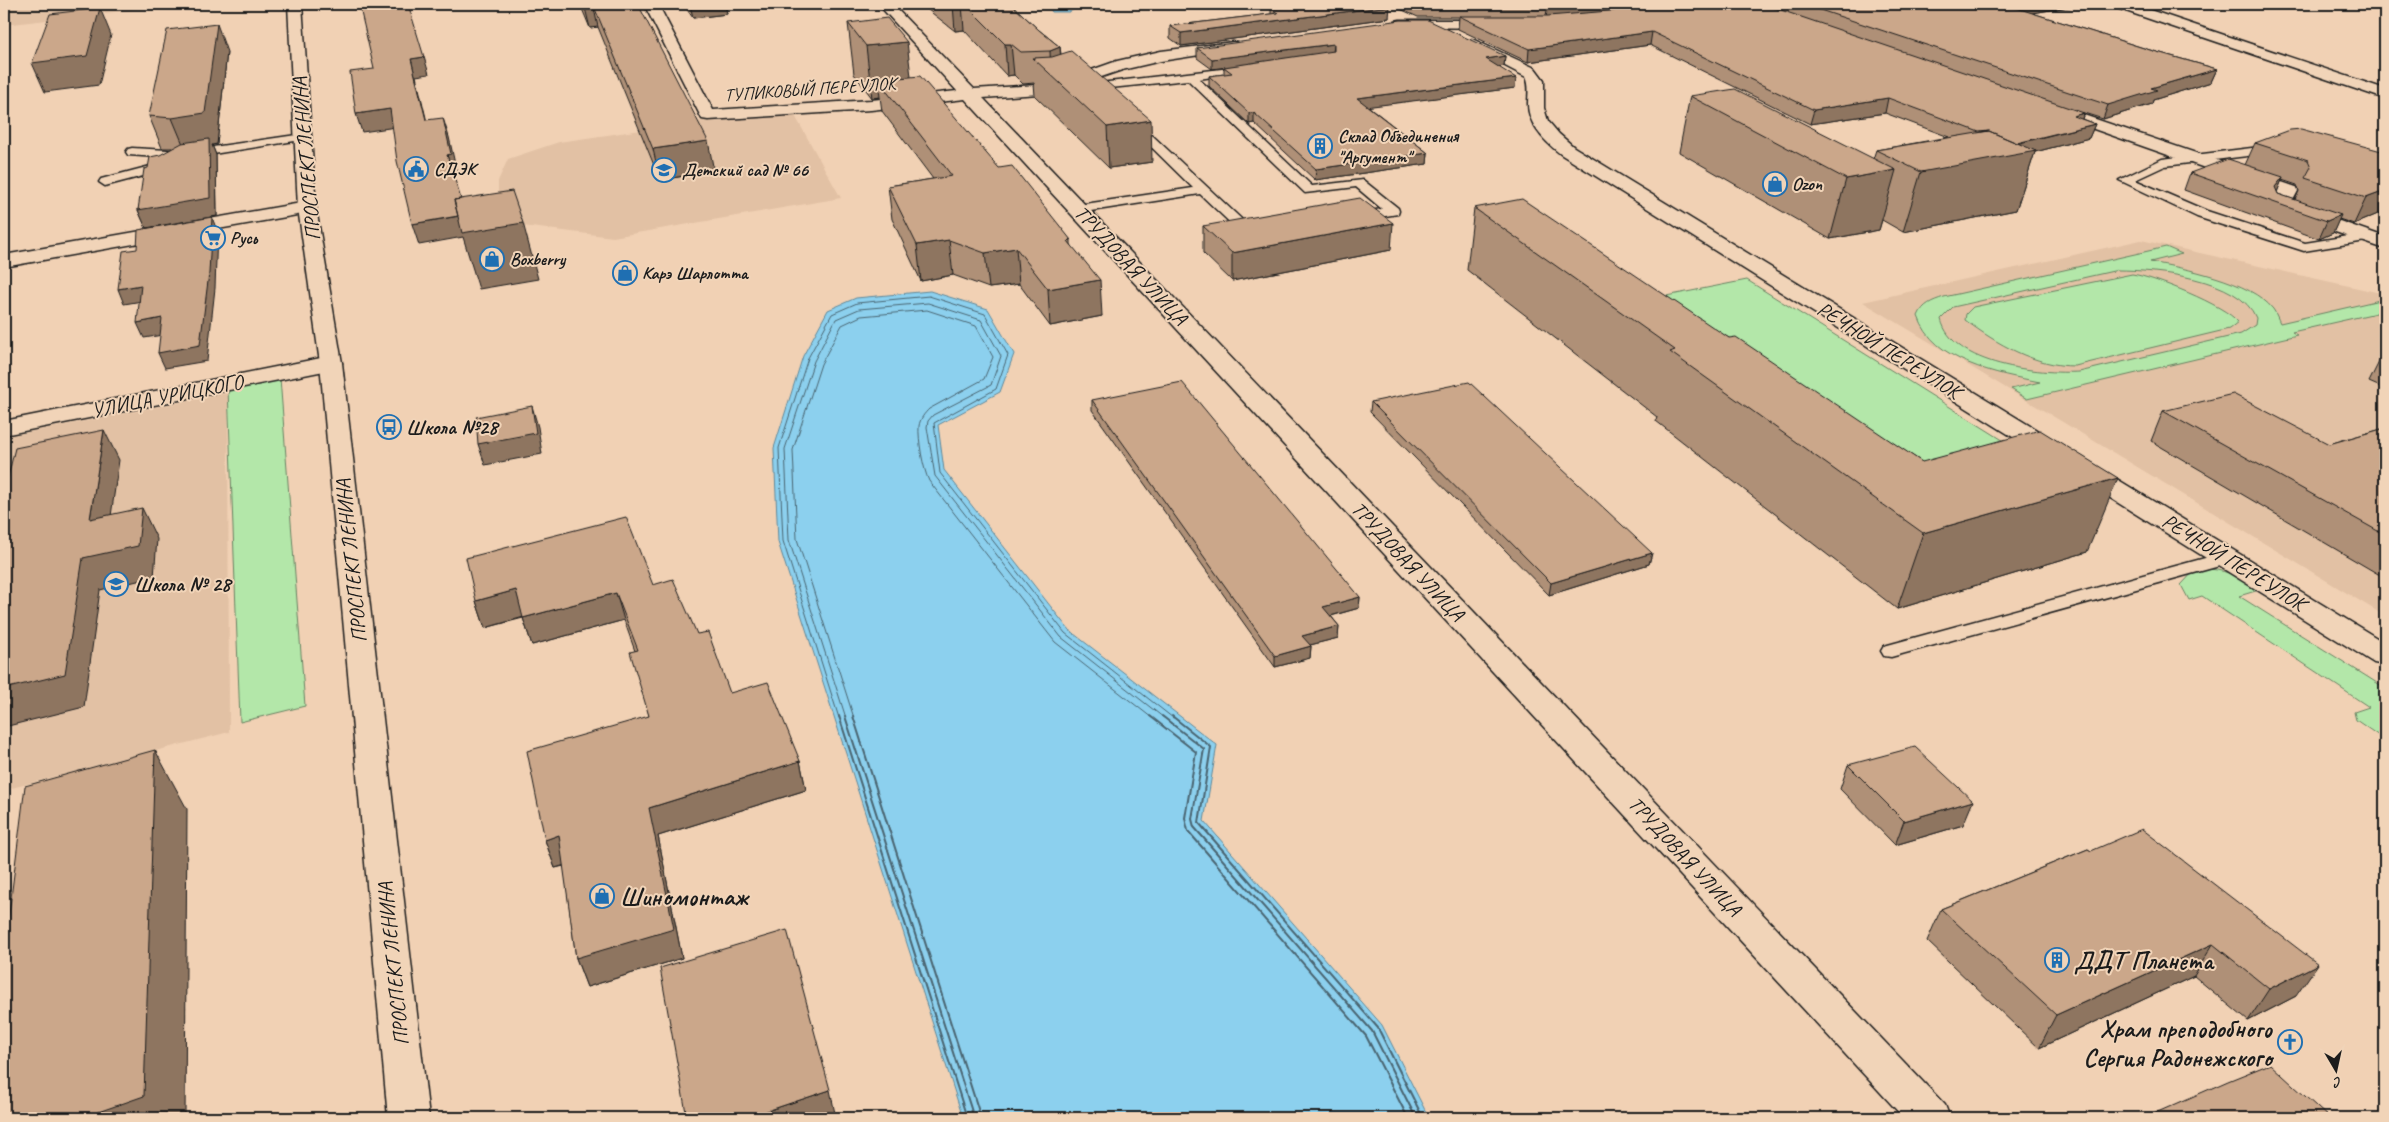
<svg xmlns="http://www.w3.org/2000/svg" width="2389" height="1122" font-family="Caveat,sans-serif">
  <rect width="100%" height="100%" fill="#f1d1b4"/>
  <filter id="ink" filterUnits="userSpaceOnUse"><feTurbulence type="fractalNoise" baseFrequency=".02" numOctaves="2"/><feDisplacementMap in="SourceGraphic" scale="10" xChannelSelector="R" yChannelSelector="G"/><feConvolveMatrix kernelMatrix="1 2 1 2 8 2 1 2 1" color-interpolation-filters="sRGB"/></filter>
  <g filter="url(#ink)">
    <path fill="#e2c1a4" d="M4,4H183L4,25Z
      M794,114L841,198L613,237L498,223V181L508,159L559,142L717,119Z
      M2141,240L2385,294V616L1863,302Z
      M228,393L229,732L4,790V437Z"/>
    <path fill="#b3e7a9" stroke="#688262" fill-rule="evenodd" d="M2166,247L2182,254L2150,262C2184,268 2251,281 2273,309C2276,313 2278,319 2280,323L2384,299L2385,311L2292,332L2297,335L2027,399L2011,389L2040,382C1998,374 1933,362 1918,316C1923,304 1932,301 1944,297ZM2118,270C2155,270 2240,278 2256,318L2255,325L2241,334L2079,372C2040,374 1952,366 1941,319L1953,307Z
      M2132,274C2154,277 2225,305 2238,322L2229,329L2075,366C2035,366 1997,344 1965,320L1966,314L1973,307Z
      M1747,280L2017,449L1914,474L1651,299Z
      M280,378L305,706L240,722L228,388Z
      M2210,569C2229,571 2243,578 2259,590L2239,596L2385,688V734L2379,736L2356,720L2354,712L2369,707L2202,596L2189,600L2181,585L2194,571Z"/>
    <path fill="#8cd0ee" stroke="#5f889a" d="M1047,4H1084L1069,12H1052Z
      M930,291L988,309L1014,354L1000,392L938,425L944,470L1069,630L1217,745L1204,821L1382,1025L1429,1118H963L778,542L774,448L803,356L828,310L856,298Z"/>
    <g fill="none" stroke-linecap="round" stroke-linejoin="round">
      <path stroke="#496470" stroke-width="1" d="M839,718L783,541L779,448L808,358L832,314L857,303L929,296L985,314L1008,355L996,389L934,423L940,473L1065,633L1173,718
        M846,718L789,540L785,449L814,361L836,319L859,309L928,303L981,320L1001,356L991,385L933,415L928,421L927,427L935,476L1061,637L1164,718
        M854,718L797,539L793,450L821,364L842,325L861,316L927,310L976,326L993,357L984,379L929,409C924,414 920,419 919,426C918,439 923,469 929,481L1055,642L1152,718"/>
      <path stroke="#496470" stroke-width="2" d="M839,716L967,1118
        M845,716L974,1118
        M853,716L981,1118
        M1150,716L1196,752L1185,818L1188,831L1366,1036L1408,1118
        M1162,716L1204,749L1192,819L1194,827L1372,1031L1416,1118
        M1172,716L1211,747L1199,823L1378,1028L1423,1118"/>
      <defs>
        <path id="lane" d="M1248,66L1253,69L1252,71L1199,79L1312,186L1363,180L1398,208L1399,211L1398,214L1354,221L1349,220L1348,217L1349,214L1382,209L1356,187L1305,193L1188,80L1091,90L1086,87L1091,84Z
          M1133,120L1137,121L1252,229H1260L1262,232L1260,235L1244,236L1200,194L1078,213L1073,212L1072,209L1078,205L1193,188L1129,125V121Z
          M303,134L309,137L307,139L188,158L166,170L105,186L99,182L101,179L158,164L171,158L128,155L126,152L128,149L132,148L185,151Z
          M2276,145L2282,149L2280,152L2165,166L2135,180L2207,211L2305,243L2367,233L2372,234L2374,237L2372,240L2304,251L2197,217L2119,180L2162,159Z
          M2227,552L2234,554L2236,558L2234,562L1891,657L1884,656L1881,651L1884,646Z"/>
        <path id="street" d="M644,4H658L713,110L871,100L957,91L878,4H892L974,89L1052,84L1117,61L1161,51L1233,42L1238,43L1240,46L1238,49L1161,61L1122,70L1054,93L983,98L1945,1105L1950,1118H1904L965,99L871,110L708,120L702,119Z
          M2112,4H2132L2385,89V99L2114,7Z
          M1400,20H1497L1504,24L1497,28L1395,27L1393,24L1395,21Z
          M1472,39L1535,68L1544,80V108L1548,121L1559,134L1574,147L2385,643V665L2374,663L1562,155C1546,143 1528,125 1528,104C1528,94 1530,86 1526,77L1467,46L1465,43Z
          M2060,107L2296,187L2298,191L2291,204L2385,237V249L2271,210L2269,206L2279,194L2054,115L2052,112L2054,109Z
          M307,202L314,204L316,208L314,212L4,267V255Z
          M331,356L339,358L342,363L339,368L4,435V421Z"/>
        <path id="secondary" d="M288,4H302L316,208L342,363L429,1118H388L320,363L298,208Z"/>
      </defs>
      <use href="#lane" stroke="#1c1c1c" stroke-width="3"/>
      <use href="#street" stroke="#1c1c1c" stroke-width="3"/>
      <use href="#secondary" stroke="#1c1c1c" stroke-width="3"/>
      <use href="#lane" fill="#f1d4b8" fill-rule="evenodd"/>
      <use href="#street" fill="#f1d4b8" fill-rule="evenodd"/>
      <use href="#secondary" fill="#f1d4b8" fill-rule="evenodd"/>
    </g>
    <path fill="#af9077" stroke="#1c1c1c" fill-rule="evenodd" d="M580,4H638L714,171L660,180L598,27L590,28Z
      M683,4H725L727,14L693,18Z
      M923,4H1011L1039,30L1060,47L1061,54L1152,162L1109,168L1035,96L1034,83L1023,84L1014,75L1007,76L964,30L955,31L923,6Z
      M1291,4H1386L1389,18L1181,46L1170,38V26L1271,14V9L1291,6H1290Z
      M1389,4H2086L2032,13L2150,50L2217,69L2211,82L2153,100L2152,104L2103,119L2084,113L2082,119L2095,124L2089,138L2035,152L2016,210L1903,232L1882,220L1879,230L1830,239L1679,152L1690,96L1873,159L1876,150L1949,137L1885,113L1810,124L1650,45L1528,62L1458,29L1459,17H1418Z
      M848,23L911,77L999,168L1071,240V244L1102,316L1050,326L1019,284L989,288L953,275L921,281L892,219L888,186L933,179L882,111L880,97L872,98L854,74Z
      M1197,48L1505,56L1504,66L1498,67L1515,88L1368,106L1428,153L1427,164L1315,180L1254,123L1249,124L1209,86V76L1224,74V68L1212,69L1197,58Z
      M227,52L217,144L212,145L216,155L217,216L146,228L138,210L148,168L172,148H162L149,116Z
      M2255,143L2385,152V211L2354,224L2339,219L2333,233L2319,239L2184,190L2190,173L2245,165ZM2282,180L2297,185L2299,191L2295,200L2278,194L2277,192Z
      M1474,208L1729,338L1922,462L2087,552L1897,609L1656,421L1657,417L1467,270Z
      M1203,226L1391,250L1232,281L1203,253Z
      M2384,352H2385V389L2369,382Z
      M1092,400L1360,597L1359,608L1331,616L1339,626L1338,638L1310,645L1311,646L1310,658L1275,667L1092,410Z
      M1371,402L1652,553L1649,564L1549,595L1370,412Z
      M2163,411L2329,444L2385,428V578L2151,441Z
      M653,585L697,634L730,693L800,761L806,790L658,836L682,958L587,987L576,958L564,866L555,868L545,840L649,716L635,651L624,620L532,645L523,618L485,628L476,601Z
      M1848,765L1963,825L1895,845L1840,789Z
      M2088,849L2296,996L2248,1021L2194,976L2039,1048L1927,941L1941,909Z"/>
    <path fill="#8e7561" stroke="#1c1c1c" d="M584,4H593L598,27L590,28Z
      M690,4H725L727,14L693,18Z
      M953,4H962L964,30L955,31Z
      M1559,4H1667L1620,11L1546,17L1548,5Z
      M2016,4H2086L2003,18L2007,5Z
      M1390,6L1389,18L1181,46V33Z
      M100,8L111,35L99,85L45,92L32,63Z
      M217,24L227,52L217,144L212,145L216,155L217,216L146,228L138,210L185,149L172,118Z
      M1652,32L1650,45L1528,62L1529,49Z
      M907,42L913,94L878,80L880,97L872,98L866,46Z
      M1005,44H1011L1014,75L1007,76Z
      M1334,44L1333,53L1212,69V59Z
      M1060,47L1062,79L1051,75L1050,51Z
      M1505,56L1504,66L1485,69L1486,59Z
      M424,57L429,74L416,76L431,139L426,120L411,59Z
      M2217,69L2211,82L2153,100L2152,104L2103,119L2108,105L2151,88Z
      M1516,78L1515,88L1357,108V98Z
      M1888,98L1885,113L1810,124L1814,110Z
      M390,109L396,127L362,132L356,114Z
      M1249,113H1254V123L1249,124Z
      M2084,113L2079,127L2073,116Z
      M443,118L449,137L457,173L453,174L447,155Z
      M1151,120L1152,162L1109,168L1107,127Z
      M2095,124L2089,138L2035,152L2016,210L1903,232L1921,172L2012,145Z
      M708,141L714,171L660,180L653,149Z
      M1428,153L1427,164L1315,180L1316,169Z
      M1896,170L1879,230L1830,239L1846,179Z
      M2283,177L2276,195L2275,187Z
      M2385,191V211L2354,224L2366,198Z
      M466,215L523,223L538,279L479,289L463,237L419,245L412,224Z
      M2341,215L2333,233L2319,239L2327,221Z
      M212,217L217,231L215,288L207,361L165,368L158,353Z
      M1393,223L1391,250L1232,281V253Z
      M949,240L953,275L921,281L917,245Z
      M1016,248L1019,284L989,288L985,253Z
      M1100,280L1102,316L1050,326L1048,289Z
      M141,285L148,300L124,304L118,289Z
      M162,318L169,334L144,338L137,323Z
      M532,406L538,427L542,454L485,465L478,444Z
      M104,430L119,460L106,551L90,519Z
      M2118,478L2087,552L1897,609L1923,533Z
      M142,508L157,539L154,577L100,590L84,707L4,727V689L83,558Z
      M1652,553L1649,564L1549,595L1551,583Z
      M516,590L524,617L485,628L476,601Z
      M616,593L624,620L532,645L523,618Z
      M1360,597L1359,608L1323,618V607Z
      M1339,626L1338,638L1302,647V636Z
      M1311,646L1310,658L1275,667V656Z
      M155,750L187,809L185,1118H81Z
      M800,761L806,790L658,836L682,958L587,987L576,958L649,808Z
      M1973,801L1963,825L1895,845L1904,821Z
      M559,835L569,864L555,868L545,840Z
      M2213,944L2194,976L2039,1048L2056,1015Z
      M2318,964L2296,996L2248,1021L2269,989Z
      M830,1090L836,1118H746Z"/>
    <path fill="#cba78a" stroke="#1c1c1c" d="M363,4H408L424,57L411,59L426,120L443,118L451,154L447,155L461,199L454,200L458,216L412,224L397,161L390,109L356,114L350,72L374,69L360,8L364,7Z
      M593,4H638L708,141L653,149Z
      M965,4H1011L1039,30L1060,47L1050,51L1021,52L1011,44H1005Z
      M1311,4H1386L1390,6L1181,33L1170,26L1278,13L1271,9L1312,4Z
      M1417,4H1559L1548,5H1419Z
      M1664,4H1763L2084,113L2073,116L2095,124L2017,143L1989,131L1979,132L1888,98L1814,110L1652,32L1529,49L1459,16H1548L1622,10Z
      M1802,4H2016L2007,5L2150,50L2217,69L2151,88L2157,90L2108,105Z
      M100,8L87,56L32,63L50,14Z
      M887,18L907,42L866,46L848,23Z
      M1401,20H1428L1505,56L1486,59L1516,78L1357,98L1428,153L1316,169L1254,113H1249L1209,76L1232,73L1224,67L1334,51V44L1212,59L1197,48Z
      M217,24L205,113L172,118L149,116L167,30Z
      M1071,51L1151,120L1107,127L1033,58L1052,57Z
      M920,76L999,168L1012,166L1071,240L1068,241L1100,280L1048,289L1016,248L985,253L949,240L917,245L888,186L952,176L878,80Z
      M1735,89L1896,170L1846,179L1690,96Z
      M2301,129L2385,152V191L2366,198L2305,178L2311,167L2308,160L2255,143L2290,130Z
      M1989,131L2036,151L1921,172L1876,150Z
      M209,139L210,198L138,210L144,169L148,168L150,157L160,155L182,143Z
      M2228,159L2283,177L2275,187L2278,194L2341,215L2327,221L2190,173Z
      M512,191L523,223L462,233L454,200Z
      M1360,198L1393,223L1232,253L1203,226Z
      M1522,199L1729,338L1736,337L1922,462L2040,430L2118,478L1923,533L1670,352L1675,350L1474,208Z
      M212,217L209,273L200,345L158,353L162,318L137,323L141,285L118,289L123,251L137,249L138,230Z
      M1182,382L1360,597L1323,607L1339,626L1302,636L1311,646L1275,656L1092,400Z
      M1469,382L1652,553L1551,583L1371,402Z
      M2233,394L2329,444L2385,428V535L2163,411Z
      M532,406L536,433L478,444L476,417Z
      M104,430L90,519L142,508L138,546L83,558L65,674L4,689V493L15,448Z
      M626,517L653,585L673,579L697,634L708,632L730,693L768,682L800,761L649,808L674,929L576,958L559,835L545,840L527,751L649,716L630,652L638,650L616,593L523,618L516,590L476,601L466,558Z
      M1915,747L1973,801L1904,821L1848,765Z
      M155,750L144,1096L81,1118H4V954L25,786Z
      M2142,829L2318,964L2269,989L2213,944L2056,1015L1941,909L2088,849L2091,851Z
      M787,930L830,1090L746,1118H687L660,968Z
      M2270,1064L2329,1118H2144L2228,1081Z"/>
  </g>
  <defs>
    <symbol id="building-ring" viewBox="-11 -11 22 22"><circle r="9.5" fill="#f1d4b8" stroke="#1f6fb2" stroke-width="1.5"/><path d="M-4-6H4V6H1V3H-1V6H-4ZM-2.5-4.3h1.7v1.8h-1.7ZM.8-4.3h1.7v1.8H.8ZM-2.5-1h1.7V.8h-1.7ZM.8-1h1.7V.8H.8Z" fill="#1f6fb2"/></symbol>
    <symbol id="civic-ring" viewBox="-11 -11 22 22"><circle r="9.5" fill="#f1d4b8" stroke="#1f6fb2" stroke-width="1.5"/><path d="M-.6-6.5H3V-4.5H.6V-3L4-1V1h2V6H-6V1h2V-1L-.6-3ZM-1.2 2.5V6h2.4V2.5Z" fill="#1f6fb2"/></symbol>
    <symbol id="school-ring" viewBox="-11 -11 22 22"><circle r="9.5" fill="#f1d4b8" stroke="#1f6fb2" stroke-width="1.5"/><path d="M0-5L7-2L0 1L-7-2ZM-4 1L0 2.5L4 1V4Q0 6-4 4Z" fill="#1f6fb2"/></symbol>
    <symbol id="shop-ring" viewBox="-11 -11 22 22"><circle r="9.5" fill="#f1d4b8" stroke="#1f6fb2" stroke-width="1.5"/><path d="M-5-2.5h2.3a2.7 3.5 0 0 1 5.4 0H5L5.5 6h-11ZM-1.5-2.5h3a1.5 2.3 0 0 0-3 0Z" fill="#1f6fb2"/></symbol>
    <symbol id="supermarket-ring" viewBox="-11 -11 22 22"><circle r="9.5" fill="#f1d4b8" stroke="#1f6fb2" stroke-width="1.5"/><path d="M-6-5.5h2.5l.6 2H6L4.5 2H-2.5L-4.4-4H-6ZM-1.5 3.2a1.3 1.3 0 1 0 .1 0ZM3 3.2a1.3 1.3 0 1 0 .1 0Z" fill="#1f6fb2"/></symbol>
    <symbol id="bus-ring" viewBox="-11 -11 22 22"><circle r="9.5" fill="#f1d4b8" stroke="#1f6fb2" stroke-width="1.5"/><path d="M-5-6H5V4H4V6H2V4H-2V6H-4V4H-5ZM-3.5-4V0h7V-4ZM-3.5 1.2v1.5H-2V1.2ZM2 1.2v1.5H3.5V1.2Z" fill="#1f6fb2"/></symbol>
    <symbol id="church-ring" viewBox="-11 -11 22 22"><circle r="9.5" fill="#f1d4b8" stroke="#1f6fb2" stroke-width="1.5"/><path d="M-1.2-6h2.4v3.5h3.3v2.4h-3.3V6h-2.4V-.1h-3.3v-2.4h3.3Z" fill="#1f6fb2"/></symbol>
  </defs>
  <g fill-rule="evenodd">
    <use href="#building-ring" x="1306" y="132" width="28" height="28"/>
    <use href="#civic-ring" x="402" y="155" width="28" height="28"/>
    <use href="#school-ring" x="650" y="156" width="28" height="28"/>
    <use href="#shop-ring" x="1761" y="170" width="28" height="28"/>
    <use href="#supermarket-ring" x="199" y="224" width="28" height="28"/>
    <use href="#shop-ring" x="478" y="245" width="28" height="28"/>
    <use href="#shop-ring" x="611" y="259" width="28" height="28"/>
    <use href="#bus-ring" x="375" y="413" width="28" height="28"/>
    <use href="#school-ring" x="102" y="570" width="28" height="28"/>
    <use href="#shop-ring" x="588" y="882" width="28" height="28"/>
    <use href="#building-ring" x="2043" y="946" width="28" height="28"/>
    <use href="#church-ring" x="2276" y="1028" width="28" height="28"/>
  </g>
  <g text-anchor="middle" stroke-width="4" stroke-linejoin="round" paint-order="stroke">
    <g font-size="18" fill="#1c1c1c" stroke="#f1d4b8">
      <text transform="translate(810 89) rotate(-4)" y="6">ТУПИКОВЫЙ ПЕРЕУЛОК</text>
    </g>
    <g font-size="18" font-weight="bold" fill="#1c1c1c" stroke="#f1d4b8" text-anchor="start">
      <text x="1338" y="142">Склад Объединения<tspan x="1338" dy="21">"Аргумент"</tspan></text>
      <text x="434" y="175">СДЭК</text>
      <text x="682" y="176">Детский сад № 66</text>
      <text x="1792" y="190">Ozon</text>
      <text x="230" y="244">Русь</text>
      <text x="510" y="265">Boxberry</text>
      <text x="642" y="279">Карэ Шарлотта</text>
    </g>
    <g font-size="21" fill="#1c1c1c" stroke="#f1d4b8">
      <text transform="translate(306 159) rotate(-95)" y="7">ПРОСПЕКТ ЛЕНИНА</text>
      <text transform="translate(1131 265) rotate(47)" y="7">ТРУДОВАЯ УЛИЦА</text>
      <text transform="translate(1889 350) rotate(32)" y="7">РЕЧНОЙ ПЕРЕУЛОК</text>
      <text transform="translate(167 396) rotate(-11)" y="7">УЛИЦА УРИЦКОГО</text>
      <text transform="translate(351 561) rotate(-96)" y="7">ПРОСПЕКТ ЛЕНИНА</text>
      <text transform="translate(1408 561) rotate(47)" y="7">ТРУДОВАЯ УЛИЦА</text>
      <text transform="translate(2234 562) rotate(32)" y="7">РЕЧНОЙ ПЕРЕУЛОК</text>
      <text transform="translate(1685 856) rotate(47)" y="7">ТРУДОВАЯ УЛИЦА</text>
      <text transform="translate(393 964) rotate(-96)" y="7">ПРОСПЕКТ ЛЕНИНА</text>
    </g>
    <g font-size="21" font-weight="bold" fill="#1c1c1c" stroke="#f1d4b8" text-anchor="start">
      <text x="406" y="434">Школа №28</text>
      <text x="134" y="591">Школа № 28</text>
    </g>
    <g font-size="25" font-weight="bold" fill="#1c1c1c" stroke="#f1d4b8" text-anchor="start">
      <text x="620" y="905">Шиномонтаж</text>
      <text x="2074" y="969">ДДТ Планета</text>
      <text x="2272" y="1037" text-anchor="end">Храм преподобного<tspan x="2272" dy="29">Сергия Радонежского</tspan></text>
    </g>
  </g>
  <rect width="2389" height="1122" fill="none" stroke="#f1d4b8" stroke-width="20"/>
  <rect x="10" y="10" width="2369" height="1102" fill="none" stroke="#1c1c1c" stroke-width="2" filter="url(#ink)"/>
  <g transform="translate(2336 1070) rotate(171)" stroke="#f1d4b8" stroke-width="4" paint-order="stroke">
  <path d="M0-4L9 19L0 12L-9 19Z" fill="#1c1c1c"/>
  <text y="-8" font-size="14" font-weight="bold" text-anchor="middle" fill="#1c1c1c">С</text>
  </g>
</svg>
